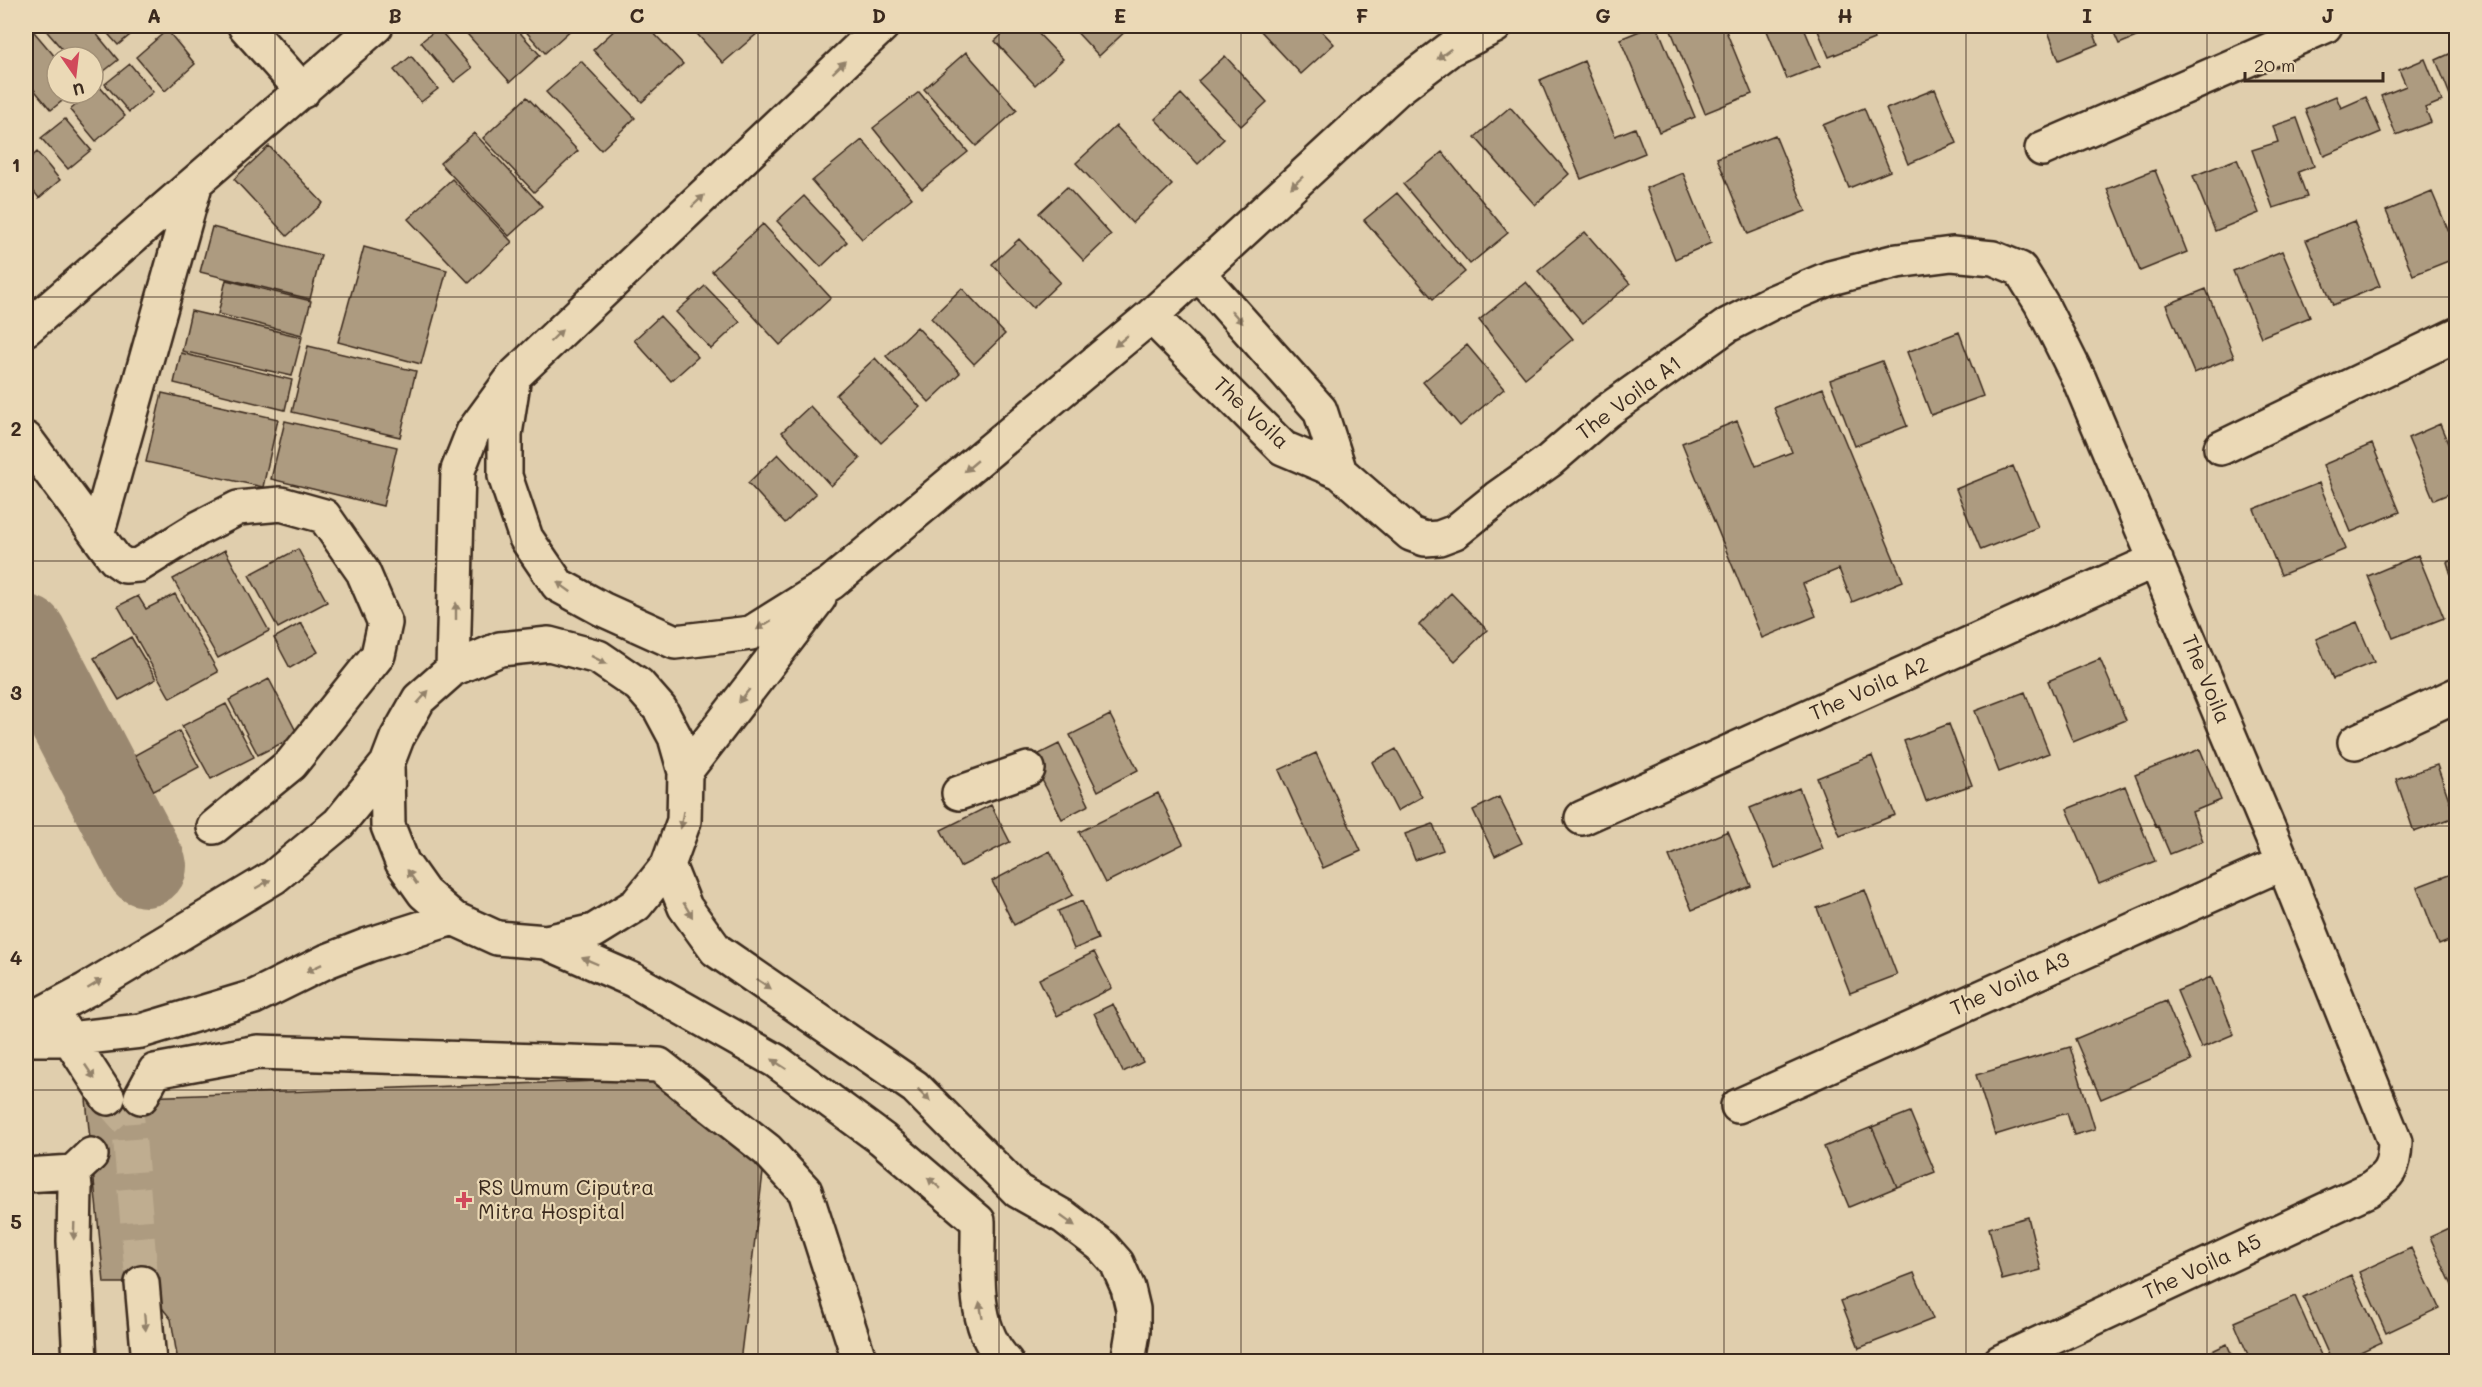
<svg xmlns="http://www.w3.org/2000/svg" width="2482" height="1387" font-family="Mali,sans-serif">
  <rect width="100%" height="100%" fill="#e0cead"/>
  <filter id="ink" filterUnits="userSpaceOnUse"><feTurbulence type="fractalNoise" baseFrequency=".0167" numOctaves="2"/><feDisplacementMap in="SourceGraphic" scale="12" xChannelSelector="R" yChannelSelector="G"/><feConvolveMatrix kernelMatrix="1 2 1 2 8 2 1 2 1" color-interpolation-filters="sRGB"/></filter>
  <g filter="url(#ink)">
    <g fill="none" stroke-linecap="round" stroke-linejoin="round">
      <path stroke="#9a8870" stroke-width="82" d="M26,636L146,866"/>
    </g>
    <path fill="#ad9b80" stroke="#3b2a1e" stroke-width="1.5" d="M29,26L57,59V93H72L51,110L26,80V27Z
      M42,26H90L118,60L93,80V57H69Z
      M101,26H141L118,45Z
      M460,26H514L540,55L510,82Z
      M521,26H575L545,53Z
      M619,26H647L683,64L642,102L593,50Z
      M690,26H753L759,32L723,63Z
      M1011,26H1031L1063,59L1035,85L995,41Z
      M1071,26H1131L1099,56Z
      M1263,26H1317L1334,44L1301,74L1259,29Z
      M1652,26H1657L1695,117L1659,132L1620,39Z
      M1669,26H1724L1752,94L1705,113Z
      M1765,26H1803L1820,66L1787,79Z
      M1816,26H1869L1874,39L1829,57Z
      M2046,26H2091L2098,44L2059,60Z
      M2111,26H2163L2119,44Z
      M438,28L472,68L454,82L421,42Z
      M167,30L195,64L165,91L136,57Z
      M2456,51V98L2452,100L2436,60Z
      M966,52L1017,110L976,146L924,89Z
      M411,56L438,89L421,102L394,70Z
      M1225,56L1267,102L1241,126L1198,81Z
      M2425,59L2442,101L2425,108L2431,122L2396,135L2381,96L2406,86L2399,70Z
      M581,61L635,118L601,150L546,92Z
      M1584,61L1615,136L1635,128L1645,153L1581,179L1540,80Z
      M130,64L153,92L129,112L105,84Z
      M99,86L125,116L96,141L70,110L90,93H93Z
      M1935,89L1957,143L1908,164L1886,109Z
      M919,92L968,152L922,189L873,128Z
      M1181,94L1224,139L1198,164L1155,119Z
      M2336,96L2341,108L2366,97L2381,132L2324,156L2305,109Z
      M527,97L578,151L534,192L483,138Z
      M1510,107L1569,174L1535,205L1475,137Z
      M1864,108L1890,171L1849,188L1823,125Z
      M2297,118L2314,166L2298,172L2307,197L2273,208L2252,150L2278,142L2273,126Z
      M65,119L91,150L68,169L41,138Z
      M1116,126L1172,185L1132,223L1076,163Z
      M474,133L542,206L509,236L440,163Z
      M1775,135L1806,211L1748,234L1717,158Z
      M862,140L912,198L862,239L812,181Z
      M269,146L323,203L287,236L234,179Z
      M37,152L60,180L39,198L26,182V162Z
      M1442,152L1508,233L1470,264L1403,184Z
      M2237,159L2259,213L2215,231L2193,176Z
      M2155,170L2187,252L2140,271L2107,189Z
      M1683,173L1711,243L1675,259L1646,188Z
      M452,179L512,242L469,283L408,219Z
      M1067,187L1111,235L1084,261L1039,213Z
      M2432,192L2456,249V258L2413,275L2386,211Z
      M1397,193L1465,272L1433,299L1364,220Z
      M804,196L847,242L821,267L777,221Z
      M2354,221L2380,286L2333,305L2306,240Z
      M763,224L831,298L780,345L712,271Z
      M212,227L321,255L310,299L200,272Z
      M1585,232L1630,284L1583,323L1538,271Z
      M1019,239L1060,282L1033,308L992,264Z
      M364,247L447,270L421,364L338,342Z
      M2282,251L2310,317L2261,337L2233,271Z
      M226,280L311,301L302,335L218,314Z
      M1526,282L1573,339L1525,378L1479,320Z
      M705,286L740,322L711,349L676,312Z
      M962,288L1005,334L974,364L931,318Z
      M2206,289L2234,357L2194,373L2166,305Z
      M191,311L302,337L292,376L182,351Z
      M660,316L698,357L671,381L634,340Z
      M917,327L960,373L929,402L886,356Z
      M1959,332L1983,396L1931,415L1907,352Z
      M1467,345L1504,389L1460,426L1423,382Z
      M308,346L416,371L400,437L292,412Z
      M181,353L292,380L285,410L174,383Z
      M875,358L920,407L881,443L836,395Z
      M1882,361L1907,426L1855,446L1830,380Z
      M1823,388L1903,581L1852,602L1839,569L1803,584L1816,616L1762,638L1682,443L1737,421L1756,466L1792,452L1774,408Z
      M162,393L278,419L263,487L146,462Z
      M810,406L860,459L831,486L782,432Z
      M285,421L397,447L383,506L271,479Z
      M2440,424L2456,463V491L2434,500L2408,438Z
      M2372,444L2400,512L2351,532L2323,465Z
      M778,454L816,494L785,523L748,483Z
      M2013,466L2038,527L1981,550L1956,489Z
      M2319,483L2346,549L2281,575L2254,509Z
      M298,549L327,602L278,628L249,575Z
      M225,550L269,631L218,658L173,579Z
      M2418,555L2444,618L2393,638L2368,576Z
      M2456,559V591L2447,562Z
      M1451,593L1487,630L1455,661L1419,625Z
      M175,594L218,672L170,698L118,606L138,596L146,609Z
      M2357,622L2374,662L2333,679L2316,639Z
      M301,623L318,652L290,668L274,638Z
      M131,637L156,679L119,700L94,658Z
      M2100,659L2126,720L2073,742L2048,681Z
      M269,679L298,735L258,755L229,700Z
      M2025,692L2049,753L1999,772L1975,711Z
      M226,704L254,757L211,779L182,726Z
      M1110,715L1138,770L1098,791L1070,735Z
      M1949,724L1972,785L1926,801L1904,741Z
      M179,731L199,767L154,791L135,755Z
      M1059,744L1089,805L1062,819L1031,758Z
      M1396,749L1422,797L1397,811L1372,762Z
      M2200,749L2221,800L2192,812L2203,841L2170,854L2158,826L2156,827L2135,775Z
      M1316,753L1361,851L1323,868L1279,770Z
      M1872,756L1895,815L1840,836L1817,778Z
      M2437,765L2455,817L2414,832L2396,779Z
      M2125,786L2155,861L2099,884L2067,809Z
      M1799,788L1823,849L1775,868L1750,808Z
      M1158,793L1183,844L1105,883L1079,832Z
      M1499,797L1522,843L1495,856L1473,810Z
      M991,805L1010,842L960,867L941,830Z
      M1433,824L1443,850L1415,860L1405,834Z
      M1728,831L1751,886L1692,910L1669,856Z
      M1050,851L1073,895L1014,925L992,881Z
      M2454,873L2456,880V938L2439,945L2417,887Z
      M1865,890L1897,975L1850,993L1817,908Z
      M1082,901L1098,939L1074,949L1058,911Z
      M1094,952L1112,988L1057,1016L1039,979Z
      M2211,977L2234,1034L2201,1048L2177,991Z
      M2166,1001L2191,1061L2101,1099L2075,1039Z
      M1113,1004L1143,1062L1123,1072L1094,1013Z
      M2070,1047L2095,1129L2074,1135L2067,1113L1995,1135L1976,1075Z
      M655,1079L765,1156L740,1362H178L171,1319L142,1283H104L86,1099Z
      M1910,1112L1935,1172L1897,1187L1872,1127Z
      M1872,1127L1897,1187L1849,1207L1824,1147Z
      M2028,1217L2041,1270L2002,1280L1989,1228Z
      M2456,1225V1294L2430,1237Z
      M2411,1248L2439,1308L2386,1333L2359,1272Z
      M1914,1273L1933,1319L1859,1348L1841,1301Z
      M2351,1275L2382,1342L2339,1362H2332L2303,1297Z
      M2295,1296L2324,1362H2251L2234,1322Z
      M2227,1344L2235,1362H2189Z"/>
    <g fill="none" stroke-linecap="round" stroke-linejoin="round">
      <path stroke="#bfad90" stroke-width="33" stroke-dasharray="33 16" stroke-linecap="butt" d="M108,1098L128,1121L142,1283"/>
      <defs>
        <path id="minor" d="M245,26L303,91
          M2042,149L2325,26
          M1198,273L1320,410L1340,472
          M1151,316L1283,448L1340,472L1411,534L1425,539L1439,538L1455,532L1497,498L1549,461L1607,411L1728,325L1771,303L1830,278L1897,261L1952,254L1993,258L2020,269L2041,303L2079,379L2283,863L2395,1142C2394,1169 2390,1175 2368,1190L2000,1362
          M26,329L376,26
          M514,376L505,434V476L526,538L558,585L602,609L675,642L751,633L831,583L1151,316L1396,90L1450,49L1495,26
          M26,439L115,559L125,566L139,565L199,528L238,508L281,504L324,516L363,572L385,623L378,655L291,764L214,827
          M2221,448L2456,335
          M97,535L196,182
          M453,669L458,470L473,432L514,376L882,26
          M2355,742L2456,695
          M685,772L819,598
          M959,793L1028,769
          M1582,818L2156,560
          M668,865L685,907L716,950L915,1087L1018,1191L1064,1217L1102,1246L1117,1263L1128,1288L1133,1309V1332L1128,1362
          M546,942L633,980L776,1061L882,1139L978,1221C979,1267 970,1326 1006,1362
          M26,1022L86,990L274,877L339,823L387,764
          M60,1024L108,1098
          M26,1039H69L141,1031L254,997L327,961L368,945L453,918L497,938L546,942L594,931L636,905L668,865L684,821L685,772L675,737L660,709L639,685L598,657L549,644L500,649L453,669L419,699L397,738L387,764L388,826L402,862L424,893L453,918
          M141,1097L155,1071L258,1052L659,1065L767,1150L805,1191L860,1362
          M1738,1106L2283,863
          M73,1172L75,1187L74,1241L80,1362
          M26,1175L73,1172L91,1155
          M142,1283L149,1362"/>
      </defs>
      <use href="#minor" stroke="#3b2a1e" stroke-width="38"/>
      <use href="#minor" stroke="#ebd9b6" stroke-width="33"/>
    </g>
    <defs><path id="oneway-solid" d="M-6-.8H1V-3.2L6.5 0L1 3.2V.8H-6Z" transform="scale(1.5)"/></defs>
    <g fill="#93826a">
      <use href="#oneway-solid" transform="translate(1444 54) rotate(143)"/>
      <use href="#oneway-solid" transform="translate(839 67) rotate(-44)"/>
      <use href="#oneway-solid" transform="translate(1297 182) rotate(137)"/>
      <use href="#oneway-solid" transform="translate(698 201) rotate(-44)"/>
      <use href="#oneway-solid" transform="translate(1237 317) rotate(48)"/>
      <use href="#oneway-solid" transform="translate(556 336) rotate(-44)"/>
      <use href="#oneway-solid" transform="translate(1121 341) rotate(140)"/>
      <use href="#oneway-solid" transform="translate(971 466) rotate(140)"/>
      <use href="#oneway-solid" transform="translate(564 587) rotate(-144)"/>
      <use href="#oneway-solid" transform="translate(456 611) rotate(-90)"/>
      <use href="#oneway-solid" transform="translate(764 625) rotate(148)"/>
      <use href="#oneway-solid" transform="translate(599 660) rotate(27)"/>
      <use href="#oneway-solid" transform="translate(744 696) rotate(128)"/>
      <use href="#oneway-solid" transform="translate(423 697) rotate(-48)"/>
      <use href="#oneway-solid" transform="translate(682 820) rotate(99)"/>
      <use href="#oneway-solid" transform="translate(412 877) rotate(-124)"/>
      <use href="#oneway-solid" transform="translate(263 884) rotate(-30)"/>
      <use href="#oneway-solid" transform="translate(688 910) rotate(59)"/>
      <use href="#oneway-solid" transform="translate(590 961) rotate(-157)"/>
      <use href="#oneway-solid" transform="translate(314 968) rotate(154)"/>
      <use href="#oneway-solid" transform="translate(95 984) rotate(-32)"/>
      <use href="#oneway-solid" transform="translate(764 984) rotate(34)"/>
      <use href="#oneway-solid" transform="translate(779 1064) rotate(-146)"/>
      <use href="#oneway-solid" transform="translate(90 1072) rotate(56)"/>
      <use href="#oneway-solid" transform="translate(924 1095) rotate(45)"/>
      <use href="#oneway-solid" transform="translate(934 1183) rotate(-140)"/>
      <use href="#oneway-solid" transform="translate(1068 1221) rotate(35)"/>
      <use href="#oneway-solid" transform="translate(74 1231) rotate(92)"/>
      <use href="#oneway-solid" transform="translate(981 1310) rotate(-100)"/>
      <use href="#oneway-solid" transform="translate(145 1322) rotate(85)"/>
    </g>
  </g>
  <path fill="none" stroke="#3b2a1e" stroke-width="1.5" stroke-opacity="0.55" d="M275,26V1362M516,26V1362M758,26V1362M999,26V1362M1241,26V1362M1483,26V1362M1724,26V1362M1966,26V1362M2207,26V1362M26,297H2456M26,561H2456M26,826H2456M26,1090H2456"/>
  <path fill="#d1495b" stroke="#ebd9b6" stroke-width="2" d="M461 1191h6v6h6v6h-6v6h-6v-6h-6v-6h6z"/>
  <g text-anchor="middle" stroke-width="4.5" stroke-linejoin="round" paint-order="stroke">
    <g font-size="21" fill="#3b2a1e" stroke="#ebd9b6">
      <text transform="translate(1629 398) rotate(-37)" y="7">The Voila A1</text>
      <text transform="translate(1251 413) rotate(43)" y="7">The Voila</text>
      <text transform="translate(2206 679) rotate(67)" y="7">The Voila</text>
      <text transform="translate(1869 689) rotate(-24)" y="7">The Voila A2</text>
      <text transform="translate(2010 984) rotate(-24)" y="7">The Voila A3</text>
      <text transform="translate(2202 1267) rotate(-25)" y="7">The Voila A5</text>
    </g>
    <g font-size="21" fill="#3b2a1e" stroke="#ebd9b6" text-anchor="start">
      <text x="478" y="1195">RS Umum Ciputra<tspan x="478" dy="24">Mitra Hospital</tspan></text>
    </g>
  </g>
  <rect width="2482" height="1387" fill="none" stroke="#ebd9b6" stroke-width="66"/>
  <g transform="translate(75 75) rotate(166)"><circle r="28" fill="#ebd9b6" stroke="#a59379" stroke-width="1.5"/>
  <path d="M0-4.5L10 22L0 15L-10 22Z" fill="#d1495b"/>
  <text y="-9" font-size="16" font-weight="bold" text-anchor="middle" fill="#3b2a1e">U</text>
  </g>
  <path d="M2245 72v9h138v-9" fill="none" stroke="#3b2a1e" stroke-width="3"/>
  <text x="2254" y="72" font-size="18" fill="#3b2a1e" stroke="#ebd9b6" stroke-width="4.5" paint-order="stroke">20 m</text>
  <rect x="33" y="33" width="2416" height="1321" fill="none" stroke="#3b2a1e" stroke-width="2"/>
  <g font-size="20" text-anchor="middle" font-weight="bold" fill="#3b2a1e">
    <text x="154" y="23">A</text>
    <text x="395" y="23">B</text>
    <text x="637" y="23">C</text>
    <text x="879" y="23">D</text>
    <text x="1120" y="23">E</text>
    <text x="1362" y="23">F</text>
    <text x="1603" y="23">G</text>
    <text x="1845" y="23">H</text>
    <text x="2087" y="23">I</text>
    <text x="2328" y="23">J</text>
    <text x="16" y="172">1</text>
    <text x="16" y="436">2</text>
    <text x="16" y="700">3</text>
    <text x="16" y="965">4</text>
    <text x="16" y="1229">5</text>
  </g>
</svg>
